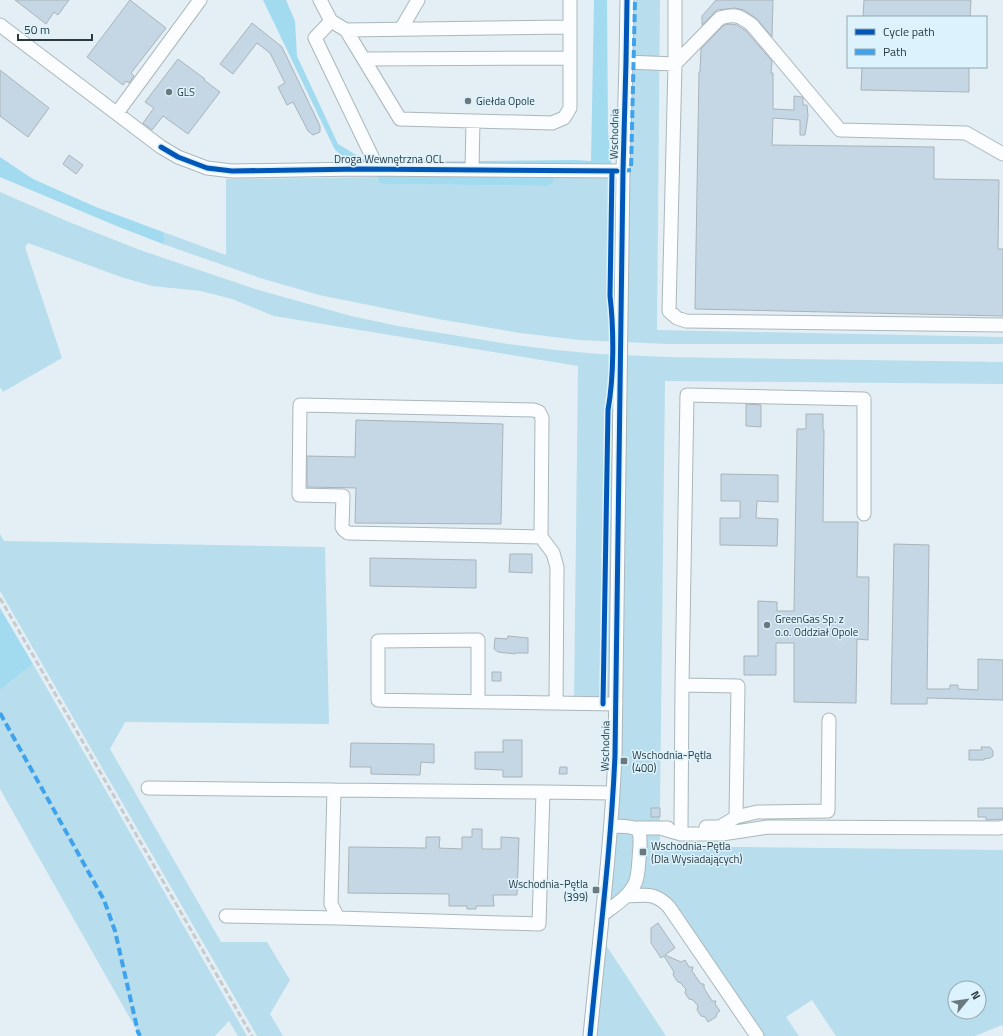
<svg xmlns="http://www.w3.org/2000/svg" width="1003" height="1036" font-family="'Titillium Web',sans-serif">
  <rect width="100%" height="100%" fill="#e3eff5"/>
  <path fill="#b8dded" fill-rule="evenodd" d="M627,0H660L657,330L1003,337V344H668L579,340L520,333L438,319L319,295L260,278L163,244L165,239L163,232L226,255V179L377,177L379,183L383,184L547,186V170L623,171Z
    M0,192L69,222L140,250L255,289L351,316L398,326L508,344L555,350L599,354L668,357L1003,362V384L665,381L660,808L651,809V816L660,817V846L1003,850V1027L1002,1025L975,1036H836L812,1000L786,1017L799,1036H757L662,899L626,896L602,915L616,704L574,703L578,366L274,316L232,299L201,291L152,286L121,277L28,243L25,247L62,358L3,392L0,387ZM955,988H979V1012H955Z
    M0,534L4,541L325,547L329,724L125,722L110,749L221,942H267L290,980L270,1014L283,1036H257L0,591Z
    M33,664L247,1036H238L229,1021L215,1036H140L0,789V690Z
    M600,936L666,1036H590Z"/>
  <path fill="#a2dbf0" d="M263,0H286L295,21L297,56L338,144L368,162L575,160L591,161L594,0H607L608,132L612,171H547L554,179L552,183L547,186L383,184L379,183L377,175L360,169L335,150Z
    M0,157L33,179L96,207L163,232L165,239L163,244L119,227L0,177Z
    M0,608L33,664L0,690Z"/>
  <path fill="#c5d7e4" stroke="#a9b3ba" d="M15,0H69L58,15L54,12L46,24Z
    M130,0L166,28L131,73L134,76L129,83L126,81L123,85L87,57Z
    M716,0H773L772,37L757,19L744,10L735,8L717,10L702,25V16Z
    M864,0H971L970,17H863Z
    M252,23L282,47L320,126V132L313,135L308,131L293,102L287,105L278,87L285,83L270,53L257,43L233,74L220,64Z
    M730,24L737,25L746,31L772,61L771,73H773V109L794,110V96L802,97L803,98V105H807L808,116L805,135H800V120L773,118L772,145L934,147V179L999,180L998,249H1003V316L695,309L699,72H700L701,49L724,25Z
    M178,59L205,79L204,80L220,92L188,134L163,116L152,130L143,123L154,108L145,102Z
    M862,67H969V92L861,90Z
    M0,70L49,108L28,137L0,116Z
    M69,155L83,165L76,174L63,164Z
    M746,404L761,405V427L746,426Z
    M806,414H823V430H824L823,522H858L857,577H869L868,640L857,639L856,703L794,702V643H776V675H744V656H758V601L777,602V611H794L797,429H806Z
    M356,420L503,424L501,524L355,523L356,488L307,487V456L355,457Z
    M721,474L778,475V502L757,501L756,518L778,519L777,546L720,545V518H740V501H721Z
    M894,544L929,545L927,689H950V685H958V689L978,690V659L1003,660V700L927,698V704H891Z
    M510,554H532V573L509,572Z
    M370,558L476,560V588L370,586Z
    M508,636L528,638V653H516L515,654L498,652L494,649L495,638L507,639Z
    M492,672H501V681H492Z
    M503,740H522V777H503V770L475,769V752H503Z
    M351,743L434,744V763L421,762L420,775L371,774V767H350Z
    M981,747H990L993,751V756L990,758L984,759V760H969V750H982Z
    M560,767H567V774H559Z
    M651,808H660V817H651Z
    M978,808H1003V819L986,820V817H978Z
    M472,829H482V849H501V837L519,838L517,895H493L494,906H476V909H467V906H449V894L348,893L349,847L426,848V837H440L439,848L462,849V837H472Z
    M658,923L675,948L665,955L681,962L685,960L689,967H693L692,971L701,984H704V988L712,1001H716L715,1004L720,1011L717,1013L716,1017L708,1022L705,1017L701,1016L697,1010L698,1006L693,1000L689,999L685,993L686,989L683,986L681,983L678,982L673,975L674,972L664,956L661,958L651,943V928Z"/>
  <g fill="none" stroke-linecap="round" stroke-linejoin="round">
    <defs>
      <path id="minor" d="M320,0L331,21L315,38L378,169
        M675,0V64L720,18C735,13 740,16 752,25L840,130L966,133L1003,154
        M331,21L346,30L400,119L552,123L564,118L570,108V0
        M0,25L161,147L178,157L207,168L232,171L360,169L623,171
        M401,29L418,0
        M346,30L570,27
        M364,59L570,58
        M626,62L675,64L669,311L677,318L686,321L1003,325
        M117,113L200,0
        M472,170L473,121
        M541,537L348,533L344,530L342,527L343,496L299,495L300,405L534,410L539,412L542,418L541,537L553,553L557,567L556,703
        M682,685L738,686L736,817L720,827H706
        M478,702V640L378,641V700C457,702 536,703 616,704
        M148,788L334,790
        M543,792L334,790L331,904L338,918L539,924L543,792L613,793
        M736,817L757,812L828,811L829,720
        M681,827L682,685L687,395L864,399V514
        M634,828H668
        M660,828L681,834H722L768,827L999,828L1003,827
        M626,896C645,896 654,891 669,907L757,1036
        M602,915C615,905 634,894 637,877C639,867 639,856 640,846C640,841 641,832 636,829C631,826 617,826 611,826
        M226,916L338,918
        M590,1036C599,942 611,849 615,755L623,171L626,62L627,0"/>
    </defs>
    <use href="#minor" stroke="#abb7bc" stroke-width="15"/>
    <use href="#minor" stroke="#fbfdfe" stroke-width="13"/>
    <path stroke="#c8cbcd" stroke-width="3" stroke-dasharray="6 3" stroke-linecap="butt" d="M0,598L252,1036"/>
    <path stroke="#3ea3ec" stroke-width="4" stroke-dasharray="8 4" stroke-linecap="butt" d="M623,171L631,170L635,0
      M0,713L104,900L115,931L138,1032L140,1036"/>
    <defs>
      <path id="cycleway" d="M161,147L178,157L207,168L232,171L360,169L617,171
        M603,704L608,410C614,376 614,330 610,296L612,171
        M590,1036C599,942 611,849 615,755L623,171L626,62L627,0"/>
    </defs>
    <use href="#cycleway" stroke="#dcf2fc" stroke-width="8"/>
    <use href="#cycleway" stroke="#0057b8" stroke-width="5"/>
  </g>
  <g fill="#6b797f" stroke="#dcf2fc" stroke-width="1.5">
    <circle cx="169" cy="92" r="4"/>
    <circle cx="468" cy="101" r="4"/>
    <circle cx="767" cy="625" r="4"/>
    <rect x="620" y="757" width="8" height="8" rx="2"/>
    <rect x="639" y="848" width="8" height="8" rx="2"/>
    <rect x="592" y="886" width="8" height="8" rx="2"/>
  </g>
  <g text-anchor="middle" stroke-width="3" stroke-linejoin="round" paint-order="stroke">
    <g font-size="11" fill="#2b3a3f" stroke="#dcf2fc" text-anchor="start">
      <text x="177" y="96">GLS</text>
      <text x="476" y="105">Giełda Opole</text>
      <text x="775" y="623">GreenGas Sp. z<tspan x="775" dy="13">o.o. Oddział Opole</tspan></text>
      <text x="632" y="759">Wschodnia-Pętla<tspan x="632" dy="13">(400)</tspan></text>
      <text x="651" y="850">Wschodnia-Pętla<tspan x="651" dy="13">(Dla Wysiadających)</tspan></text>
      <text x="588" y="888" text-anchor="end">Wschodnia-Pętla<tspan x="588" dy="13">(399)</tspan></text>
    </g>
    <g font-size="11" fill="#2b3a3f" stroke="#dcf2fc">
      <text transform="translate(614 134) rotate(-89)" y="4">Wschodnia</text>
      <text x="389" y="163">Droga Wewnętrzna OCL</text>
      <text transform="translate(605 746) rotate(-89)" y="4">Wschodnia</text>
    </g>
  </g>
  <rect x="847" y="16" width="140" height="52" fill="#dcf2fc" stroke="#95a8b0"/>
  <rect x="855" y="29" width="20" height="6" fill="#0057b8" stroke="#95a8b0"/>
  <text x="883" y="36" font-size="12" fill="#2b3a3f">Cycle path</text>
  <rect x="855" y="49" width="20" height="6" fill="#3ea3ec" stroke="#95a8b0"/>
  <text x="883" y="56" font-size="12" fill="#2b3a3f">Path</text>
  <g transform="translate(967 1000) rotate(61)"><circle r="19" fill="#dcf2fc" stroke="#95a8b0"/>
  <path d="M0-3L7 15L0 10L-7 15Z" fill="#6b797f"/>
  <text y="-6" font-size="11" font-weight="bold" text-anchor="middle" fill="#2b3a3f">N</text>
  </g>
  <path d="M18 34v6h74v-6" fill="none" stroke="#2b3a3f" stroke-width="2"/>
  <text x="24" y="34" font-size="12" fill="#2b3a3f" stroke="#dcf2fc" stroke-width="3" paint-order="stroke">50 m</text>
</svg>
